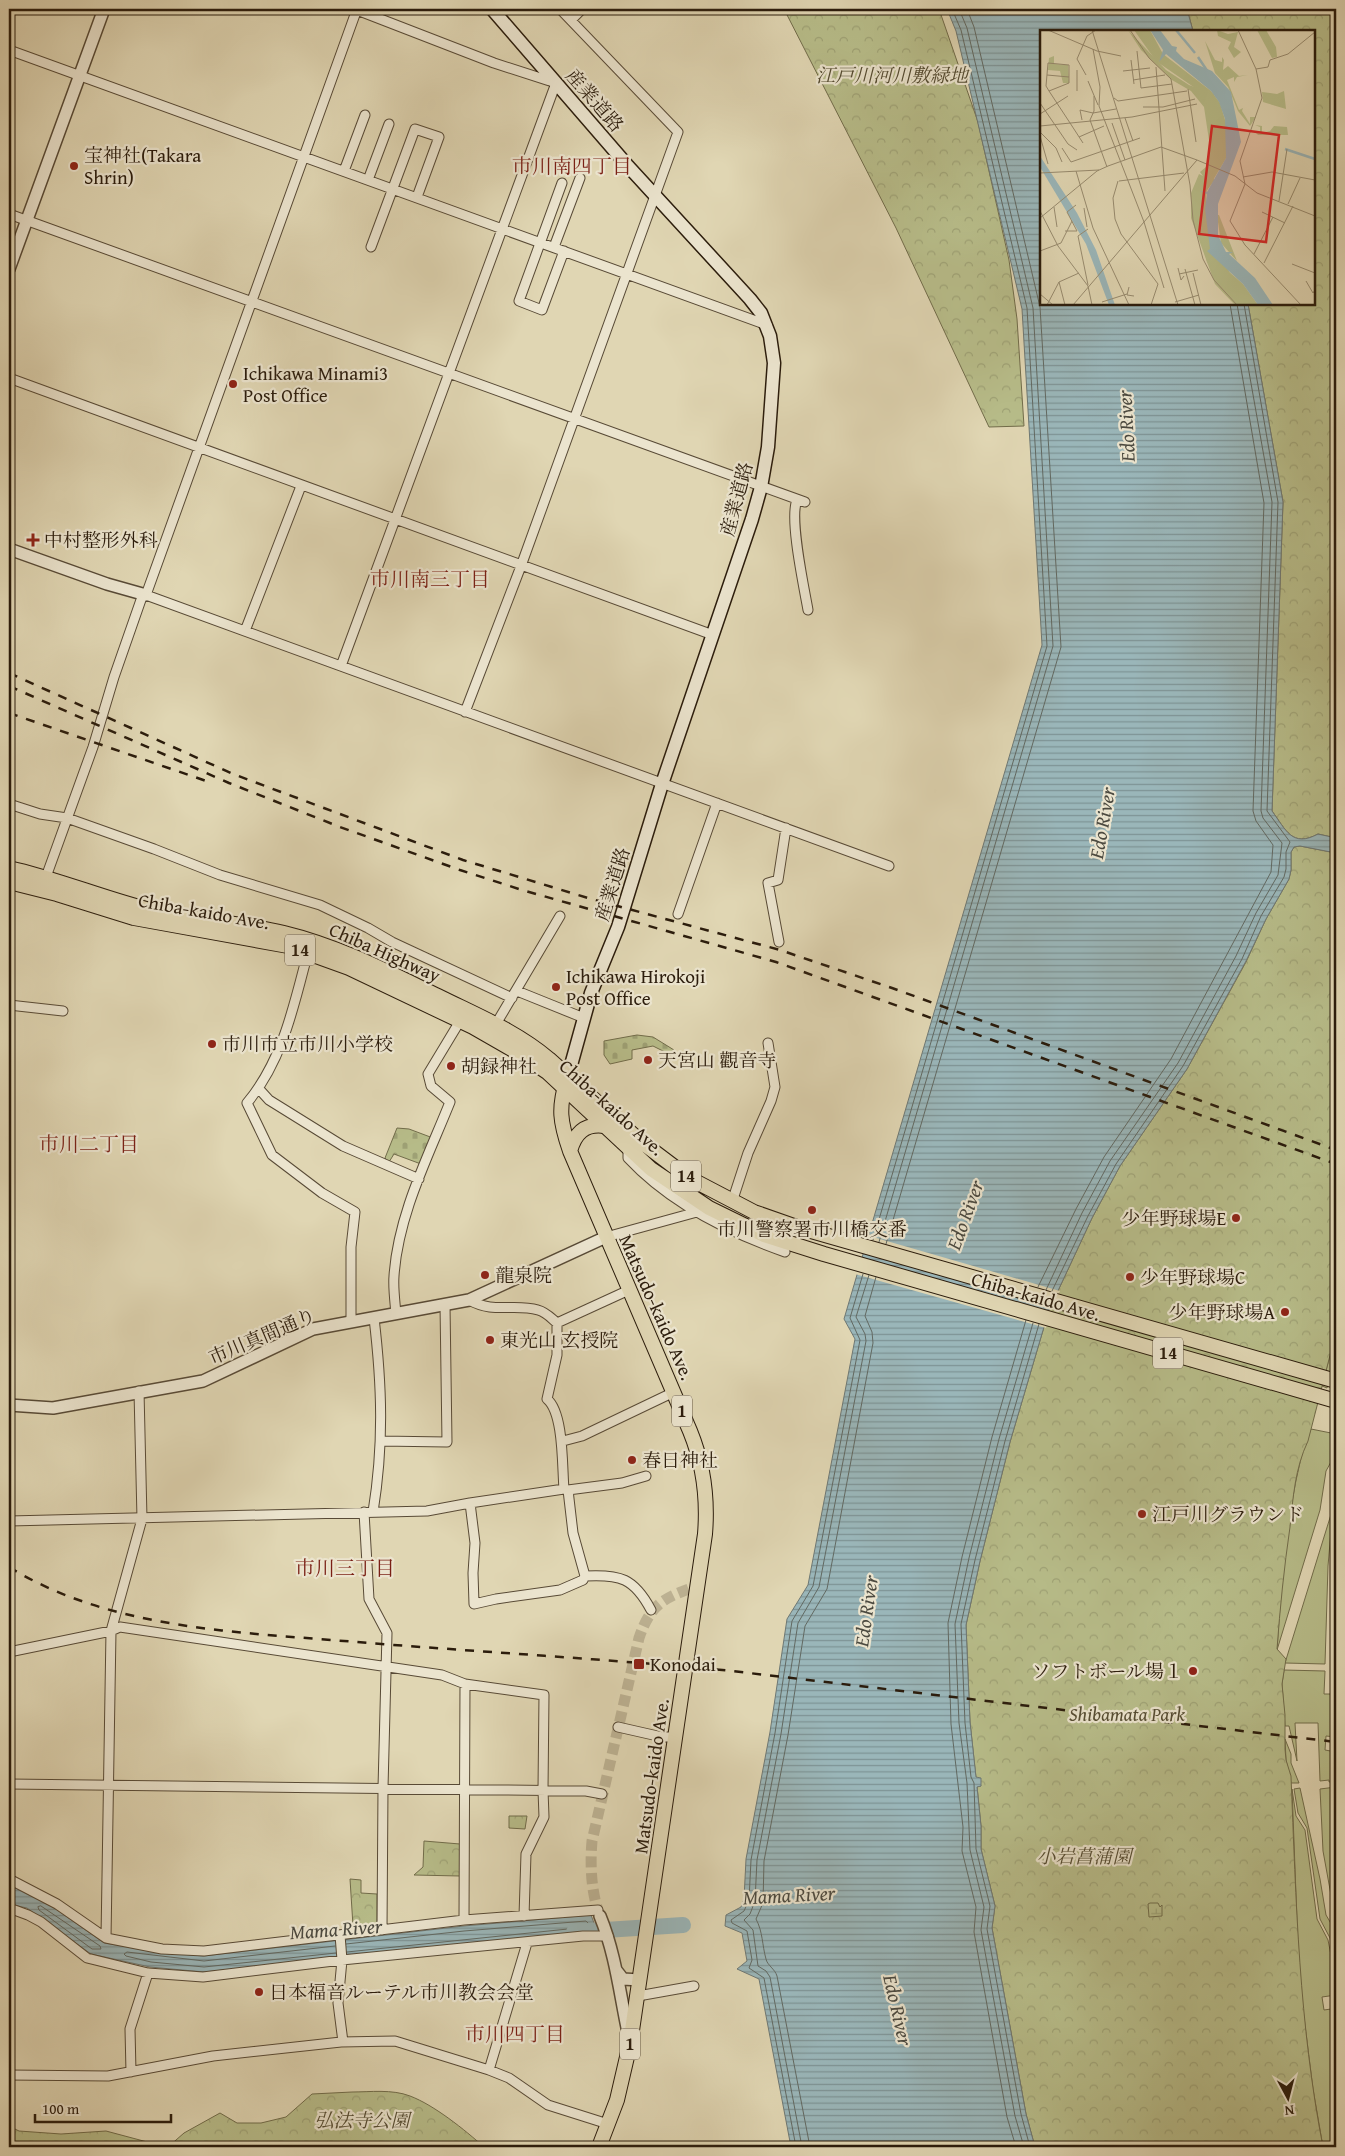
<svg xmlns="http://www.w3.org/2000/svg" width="1345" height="2156" font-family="'Gentium Book Plus','Noto Serif JP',serif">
  <defs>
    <pattern id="forest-crowns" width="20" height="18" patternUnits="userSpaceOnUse" patternTransform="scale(1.25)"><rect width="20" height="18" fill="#b7bc89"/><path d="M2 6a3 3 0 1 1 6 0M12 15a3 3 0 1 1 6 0" fill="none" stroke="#9ea175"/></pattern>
    <pattern id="wetland-marsh" width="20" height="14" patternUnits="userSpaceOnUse" patternTransform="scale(1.25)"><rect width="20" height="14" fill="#b7bc89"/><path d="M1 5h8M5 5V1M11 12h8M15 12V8" fill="none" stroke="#9ea175"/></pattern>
    <pattern id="cemetery-stones" width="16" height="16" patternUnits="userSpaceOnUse" patternTransform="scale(1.25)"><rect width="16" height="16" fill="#b7bc89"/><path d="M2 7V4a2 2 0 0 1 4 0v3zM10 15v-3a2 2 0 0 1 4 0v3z" fill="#9ea175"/></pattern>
    <pattern id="water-rules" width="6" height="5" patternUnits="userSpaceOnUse" patternTransform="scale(1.25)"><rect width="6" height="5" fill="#9ab6b9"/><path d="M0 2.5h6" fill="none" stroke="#7e9395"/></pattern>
  </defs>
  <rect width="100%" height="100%" fill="#e0d6b3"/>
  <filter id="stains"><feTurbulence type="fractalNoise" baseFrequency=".004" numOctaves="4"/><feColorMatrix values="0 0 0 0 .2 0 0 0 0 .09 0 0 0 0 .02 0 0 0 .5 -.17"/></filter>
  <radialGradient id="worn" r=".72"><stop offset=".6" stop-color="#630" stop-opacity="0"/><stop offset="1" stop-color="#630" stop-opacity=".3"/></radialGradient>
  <path fill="#b7bc89" stroke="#716c4a" d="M1336,1332V1354L1327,1388L1322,1386Z
    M1311,1429L1336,1434V1453L1326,1471L1320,1510L1277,1650C1281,1587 1286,1519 1301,1458C1303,1448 1308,1439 1311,1429Z
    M1333,1508L1328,1566L1325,1664L1285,1663Z
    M1335,1644L1336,1737L1326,1736L1325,1750L1336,1752V1782H1329V1780L1320,1781L1318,1723H1295L1297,1761L1289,1726H1285L1282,1684L1284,1670L1325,1671L1324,1694H1334Z
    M1285,1739L1291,1754V1763L1299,1783H1291L1286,1760Z
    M1336,1787V1882L1335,1894L1331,1895L1323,1851L1320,1789Z
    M1300,1788L1320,1879L1326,1915L1336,1932V1968L1330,1938L1320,1919L1307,1828L1298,1813L1294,1789Z
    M1292,1789L1296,1816L1305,1830L1317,1919L1328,1940L1336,1980V1995L1322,1997L1324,2010L1331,2009V2001H1336V2147H1323L1313,2089L1302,2001L1298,1948Z"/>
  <path fill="url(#forest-crowns)" stroke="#716c4a" d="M784,9H939L978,122L1009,260L1017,319L1024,426L989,427L896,228Z
    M1187,9L1336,10V838L1318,834C1292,848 1286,830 1272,811L1283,502L1248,304H1314V31H1193Z
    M1300,846L1336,853V1332L1308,1441C1295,1468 1293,1498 1290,1527C1284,1568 1280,1608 1277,1649L1286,1659L1282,1684L1285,1715V1749L1286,1760L1291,1776C1296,1901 1299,2024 1323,2147H1035L1026,2114L992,1928L995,1906L981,1849V1826L977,1786H981L976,1778L970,1722L966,1625L980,1561L1010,1442L1049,1310L1092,1218L1120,1166L1187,1069L1246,962L1266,919L1289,879L1291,870V852L1294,847Z
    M509,1816H527L525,1829L509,1828Z
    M424,1841L460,1844V1876L414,1875L423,1867Z
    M350,1879L361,1880V1893L377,1894V1925L353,1926Z
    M352,2092C370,2092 392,2089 410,2096C434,2105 465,2130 484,2147H168L184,2133L220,2113L237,2123H261L286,2117L312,2094Z
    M9,2126L19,2131L61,2134L106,2131L166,2147H9Z"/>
  <path fill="url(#wetland-marsh)" stroke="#716c4a" d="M1150,1903H1158L1160,1907L1162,1905V1916L1149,1917L1148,1904Z"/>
  <path fill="url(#cemetery-stones)" stroke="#716c4a" d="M637,1035L653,1037L674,1050L671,1055L653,1046L632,1050V1059L610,1064L604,1055V1041Z
    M397,1128L409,1129L433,1138L421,1164L394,1154L389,1162L385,1158Z"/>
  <path fill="url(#water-rules)" stroke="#6e7874" d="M947,9H1187L1193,31H1041V304H1248L1283,502L1272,811C1286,830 1292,848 1318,834L1336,838V853L1300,846L1294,847L1291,852V870L1289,879L1266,919L1246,961L1187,1069L1120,1166L1092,1218L1049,1310L1010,1442L980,1561L966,1625L970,1722L976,1777L981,1778V1786L977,1787L981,1826V1849L995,1906L992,1928L1026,2114L1035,2147H791L759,1979L737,1969L747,1961L742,1933L725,1926L726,1915L741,1907L744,1899L746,1859L770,1732L787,1619L808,1585L855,1339L844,1319L1042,645L1022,309L956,31Z
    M9,1883L56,1909L104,1943L152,1951L203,1956L464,1926L591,1915L597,1931L204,1972L150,1967L91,1954L27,1908L9,1904Z"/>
  <path fill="#e0d6b3" d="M866,1235L1060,1291L1053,1306L862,1251Z
    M860,1258L1050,1313L1046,1328L855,1274Z"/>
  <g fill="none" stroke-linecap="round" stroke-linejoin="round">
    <path stroke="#626962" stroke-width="1" d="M873,1240L1047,646L1027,308L961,30L952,9
      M879,1242L1053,646L1033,308L967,28L959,9
      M886,1244L1061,647L1040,307L974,27L967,9
      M1038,1287L1076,1209L1104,1157L1171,1059L1271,872L1273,845L1256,821L1253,811L1264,503L1230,304
      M1046,1290L1082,1213L1110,1161L1178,1063L1236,956L1256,913L1278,875L1282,843L1263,818L1261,811L1272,502L1237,304
      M1052,1291L1088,1216L1116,1164L1183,1066L1242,959L1261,916L1284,877L1286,869V852L1290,842L1267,811L1278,502L1244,304
      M41,1906L100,1946L101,1949H92L39,1910L38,1907Z
      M346,1944L464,1931L586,1921L589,1924L587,1927L347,1952
      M335,1946L204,1961L127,1952L124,1954L126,1956L151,1962L204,1967L336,1953
      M796,2147L764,1978L749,1968L752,1960L747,1931L732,1923L731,1920L744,1911L749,1900L751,1860L775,1733L792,1621L813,1586L860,1340L850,1318L863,1274
      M802,2147L770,1977L766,1971L758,1966L753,1930L744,1920L750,1914L755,1901L757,1860L781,1734L798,1623L819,1587L866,1341L865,1334L856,1317L869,1275
      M810,2147L777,1976C775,1969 767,1965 766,1959C762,1945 763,1932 756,1919L763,1903L764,1861L788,1735L805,1626L827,1589L873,1343L872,1332L865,1316L876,1277
      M1016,2147L1007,2117L974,1932L976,1907L962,1851L963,1827L951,1724L948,1623L962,1557L992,1437L1026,1320
      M1024,2147L1015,2116L981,1930L984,1907L970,1850L967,1783L959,1723L955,1624L969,1558L999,1439L1033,1323
      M1030,2147L1021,2114L987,1929L990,1906L976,1849L974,1783L971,1777L965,1723L961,1624L975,1560L1005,1441L1039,1324"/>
    <path stroke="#9ab6b9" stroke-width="16" d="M574,1932L683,1925"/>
    <path stroke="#bcb192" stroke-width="11" stroke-dasharray="11 5.5" stroke-linecap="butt" d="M600,1916C591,1893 590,1865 592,1841L639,1638C651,1603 664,1598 697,1586"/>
    <defs>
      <path id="minor" d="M357,9L146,595L889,866
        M571,20L582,9
        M9,50L767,325
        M344,171L365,115
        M368,180L389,124
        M562,183L519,301L542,310L564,251
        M9,214L805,502
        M371,247L415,129L439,137L417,197
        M554,247L580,178
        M9,378L713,635
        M797,500C789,518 804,587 808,610
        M245,631L301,486
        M341,666L556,83L494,63L357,10
        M465,712L521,566L678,132L560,9
        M9,804L40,814L67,818L154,849L220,875L320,905L368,928L392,942L512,998
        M46,877L93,747L114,677L143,594
        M678,914L717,803
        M779,942L768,883L778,880L786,828
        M308,952C294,1005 283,1060 247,1103L272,1155L322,1193L355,1212L351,1247V1322
        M517,991L584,1018
        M9,1005L63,1011
        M496,1024L560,916
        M259,1089L269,1100L343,1146L419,1179
        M628,1147V1158C670,1203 728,1232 785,1252
        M732,1202L748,1153L771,1101L775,1087L768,1043
        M606,1237L697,1212
        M469,1300C494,1314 514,1303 538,1310C546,1312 551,1318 557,1323V1355L547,1399C564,1413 562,1467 564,1489L568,1490L573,1533L585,1576C620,1574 634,1578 651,1610
        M396,1314C395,1302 393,1288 394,1276C398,1215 428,1157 450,1102L431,1086L428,1074L460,1021
        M557,1323L629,1290
        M381,1441L447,1442L445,1305
        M563,1441L582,1436L674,1392
        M568,1490L622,1483L646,1476
        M470,1503L475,1543L473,1573L474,1604L496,1599L560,1590L583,1580L585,1576
        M364,1512L369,1599L387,1633L383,1788L382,1930
        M373,1512C384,1444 382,1386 374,1318
        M9,1521L427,1511L470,1503L564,1489
        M9,1652L111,1631L120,1627L442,1675L465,1684L544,1695L543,1790L544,1817L526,1854L524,1916
        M618,1727L662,1737H675
        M9,1784L586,1791L602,1794
        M9,1879L57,1904L106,1938L162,1949L204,1951L464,1920L598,1910
        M9,1908L28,1915L41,1922L87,1958L148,1973L203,1977L342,1960L583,1936H608
        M464,1920L465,1684
        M340,1935L342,1960L338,2003L343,2042
        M106,1938L111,1631L142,1519L139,1391
        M638,1996L694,1986
        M489,2070L527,1943
        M131,2072L130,2029L148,1973
        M9,2075L108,2076L213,2056L341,2042L395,2041L489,2070L509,2078L548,2105L608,2124"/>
      <path id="tertiary" d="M9,269L104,9
        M9,549L107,584L146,595
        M9,1405L53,1408L203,1381L313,1329L469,1300L606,1237
        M600,1916C616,1955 620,1996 629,2037
        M616,1970L623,1979L640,1980"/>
      <path id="secondary" d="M492,9L627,165L750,299L761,313L770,336L774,363L768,447L761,487L752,519L662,784L618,927L591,993L568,1076"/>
      <path id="primary" d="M567,1079C558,1108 560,1122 570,1151L690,1431C704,1465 708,1497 705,1534L630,2044L617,2100L599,2147
        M570,1151C575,1133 585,1123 605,1126"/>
      <path id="trunk" d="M9,868C58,879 105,899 154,911C197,920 241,923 284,933C338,946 388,972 438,996C476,1015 516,1031 549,1059L640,1141L689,1178L754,1212L797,1227L1336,1381
        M9,882L57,894L134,918L288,946L349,968L473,1027L520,1054L547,1072L651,1169L709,1208L764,1235L824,1254L1336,1401"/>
    </defs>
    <use href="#minor" stroke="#584a36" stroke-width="11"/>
    <use href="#tertiary" stroke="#584a36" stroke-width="14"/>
    <use href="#secondary" stroke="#2b1c0c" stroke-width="15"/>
    <use href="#primary" stroke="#2b1c0c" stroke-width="16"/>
    <use href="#trunk" stroke="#2b1c0c" stroke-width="16"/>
    <use href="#minor" stroke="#ebe4ce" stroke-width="9"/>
    <use href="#tertiary" stroke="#ebe4ce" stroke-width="11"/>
    <use href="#secondary" stroke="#ebe4ce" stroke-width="12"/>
    <use href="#primary" stroke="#e0d6b3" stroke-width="14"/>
    <use href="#trunk" stroke="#e0d6b3" stroke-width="14"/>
    <path stroke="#2b1c0c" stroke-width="2.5" stroke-dasharray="9 9" stroke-linecap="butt" d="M9,673L233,774L463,860L588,898L780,950L892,988L1336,1150
      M9,686L229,783L340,827L460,870L522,890L776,962L1336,1164
      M9,713L212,783
      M9,1567C111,1630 240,1632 356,1642C481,1652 607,1659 732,1671L1336,1742"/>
  </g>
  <g fill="#8f2418" stroke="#ebe4ce" stroke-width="2">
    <circle cx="74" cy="166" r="5"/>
    <circle cx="233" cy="384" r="5"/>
    <path d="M30.5 532.5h5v5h5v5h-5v5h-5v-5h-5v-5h5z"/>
    <circle cx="556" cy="987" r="5"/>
    <circle cx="212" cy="1044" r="5"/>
    <circle cx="648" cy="1060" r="5"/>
    <circle cx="451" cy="1066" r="5"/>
    <circle cx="812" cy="1210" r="5"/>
    <circle cx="1236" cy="1218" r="5"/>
    <circle cx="485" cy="1275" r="5"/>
    <circle cx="1130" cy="1277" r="5"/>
    <circle cx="1285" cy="1312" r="5"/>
    <circle cx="490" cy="1340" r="5"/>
    <circle cx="632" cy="1460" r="5"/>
    <circle cx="1142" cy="1514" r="5"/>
    <rect x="633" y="1658" width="12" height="12" rx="2.5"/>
    <circle cx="1193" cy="1671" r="5"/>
    <circle cx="259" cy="1992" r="5"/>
  </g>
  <g text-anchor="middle" stroke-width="4.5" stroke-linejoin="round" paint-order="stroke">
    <g fill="#ebe4ce" stroke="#655846" stroke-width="1">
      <rect x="285" y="934.5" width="30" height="31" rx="4"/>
      <rect x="671" y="1160.5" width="30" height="31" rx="4"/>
      <rect x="1153" y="1337.5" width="30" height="31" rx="4"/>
      <rect x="672" y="1395.5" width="20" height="31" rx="4"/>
      <rect x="620" y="2028.5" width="20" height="31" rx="4"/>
    </g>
    <g font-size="18" font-weight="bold" fill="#2b1c0c">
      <text x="300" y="956">14</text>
      <text x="686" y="1182">14</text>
      <text x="1168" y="1359">14</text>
      <text x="682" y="1417">1</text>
      <text x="630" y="2050">1</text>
    </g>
    <g font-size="19" font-style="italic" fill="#554c32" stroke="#ebe4ce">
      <text x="892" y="82">江戸川河川敷緑地</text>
      <text x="1127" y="1721">Shibamata Park</text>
      <text x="1084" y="1863">小岩菖蒲園</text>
      <text x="362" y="2127">弘法寺公園</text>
    </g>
    <g font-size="19" fill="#2b1c0c" stroke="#ebe4ce">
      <text transform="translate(595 100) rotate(49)" y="7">産業道路</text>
      <text transform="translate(736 499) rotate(-75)" y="7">産業道路</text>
      <text transform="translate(612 884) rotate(-73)" y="7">産業道路</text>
      <text transform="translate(204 911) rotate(10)" y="7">Chiba-kaido Ave.</text>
      <text transform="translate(385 952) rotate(24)" y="7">Chiba Highway</text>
      <text transform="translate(612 1107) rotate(42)" y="7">Chiba-kaido Ave.</text>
      <text transform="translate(1036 1296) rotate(16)" y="7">Chiba-kaido Ave.</text>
      <text transform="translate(657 1307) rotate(66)" y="7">Matsudo-kaido Ave.</text>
      <text transform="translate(262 1336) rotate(-23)" y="7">市川真間通り</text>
      <text transform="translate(651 1776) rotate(-82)" y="7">Matsudo-kaido Ave.</text>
    </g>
    <g font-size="19" fill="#2b1c0c" stroke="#ebe4ce" text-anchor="start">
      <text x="84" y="162">宝神社(Takara<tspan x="84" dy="22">Shrin)</tspan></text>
      <text x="243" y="380">Ichikawa Minami3<tspan x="243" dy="22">Post Office</tspan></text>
      <text x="44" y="547">中村整形外科</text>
      <text x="566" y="983">Ichikawa Hirokoji<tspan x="566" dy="22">Post Office</tspan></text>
      <text x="222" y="1051">市川市立市川小学校</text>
      <text x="658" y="1067">天宮山 觀音寺</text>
      <text x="461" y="1073">胡録神社</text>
      <text x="1226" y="1225" text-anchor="end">少年野球場E</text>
      <text x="812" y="1236" text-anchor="middle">市川警察署市川橋交番</text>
      <text x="495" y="1282">龍泉院</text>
      <text x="1140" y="1284">少年野球場C</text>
      <text x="1275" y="1319" text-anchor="end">少年野球場A</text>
      <text x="500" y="1347">東光山 玄授院</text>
      <text x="642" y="1467">春日神社</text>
      <text x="1152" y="1521">江戸川グラウンド</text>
      <text x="650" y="1671">Konodai</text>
      <text x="1183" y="1678" text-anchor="end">ソフトボール場１</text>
      <text x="269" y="1999">日本福音ルーテル市川教会会堂</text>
    </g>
    <g font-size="20" fill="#7a1f14" stroke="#ebe4ce">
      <text x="572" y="173">市川南四丁目</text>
      <text x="430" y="586">市川南三丁目</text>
      <text x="89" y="1151">市川二丁目</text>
      <text x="345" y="1575">市川三丁目</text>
      <text x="515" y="2041">市川四丁目</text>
    </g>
    <g font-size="20" font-style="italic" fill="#4c4a40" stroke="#ebe4ce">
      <text transform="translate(1126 426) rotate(-93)" y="7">Edo River</text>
      <text transform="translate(1102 823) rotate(-80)" y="7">Edo River</text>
      <text transform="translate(965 1215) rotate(-70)" y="7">Edo River</text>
      <text transform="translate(866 1611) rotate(-82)" y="7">Edo River</text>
      <text transform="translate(789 1895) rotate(-3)" y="7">Mama River</text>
      <text transform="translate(336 1929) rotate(-4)" y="7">Mama River</text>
      <text transform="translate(898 2010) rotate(77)" y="7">Edo River</text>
    </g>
  </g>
  <g transform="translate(1040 30)">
    <rect width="275" height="275" fill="#e0d6b3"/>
    <path d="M88,0L126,40L149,55L174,64V151L167,160L164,177L202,275H195L175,254L151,188V163L159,144L163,146L160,142L166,137L170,117L164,77L151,61L132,50L101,20ZM14,26V34L28,35L29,53H23L20,41L8,40L9,28Z" fill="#b7bc89"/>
    <path d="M94,0H110L123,24L171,61L180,73L188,100V125L166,162L168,212L180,234L203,254L218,275H201L177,249L167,232L158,198L155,167L172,122L173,96L168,76L155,58L116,31ZM177,0L188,4L198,2L194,17L201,22L194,28L188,18L191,12L178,6ZM217,0H226L236,17L237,27L232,28ZM165,11L175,30L182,32V27L184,30L183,40L188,36L199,46L208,45L197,47L194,52V47L187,50L199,80L203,78L202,81L210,94V87H216L210,96L198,81L188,57L175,43ZM244,61L246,79L223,72L222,62L237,64ZM215,95L222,96V103L230,101L234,96L247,97L248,105H218L214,101H220V97ZM177,185H179L197,231L181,213Z" fill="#b7bc89"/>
    <path d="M110,0H120L132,16L137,17L136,21L144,29L172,41L191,62L201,112L178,174V205L186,222H193L189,224L215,248L233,275H218L203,254L167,221L170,219L165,179L167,164L160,161L167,162L186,128L185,89L179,72L171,61L126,24L119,32L123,20ZM0,126L37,183L56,220L75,275H69L46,214L0,137Z" fill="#9ab6b9"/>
    <path fill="none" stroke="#9ab6b9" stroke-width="2.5" d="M136,0L155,23M158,27L170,45M245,119L275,129"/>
    <path fill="none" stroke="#988c70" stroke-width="1" d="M8,0L57,21L81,26M52,0L138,275M90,0L109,28L131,49L150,155L153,190L163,229L174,250L197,275M198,0L216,39L222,68L200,131L205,154L190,191L205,215L261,275M53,19L60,57L59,76L104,192L124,258M97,21L101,58L132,54M91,30L94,54M116,37L125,161M216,39L228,37L230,30L248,24L275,2M37,40V61M83,41L110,38M7,45L29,47M46,45L37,29L47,6L56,0M93,50L125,45M48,51L58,75M148,59L156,112M9,61L29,53V35L8,33L6,56L9,61L32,96L43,113M54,66V81L50,90L67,137M74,68L78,71L147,61M0,73L28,114L37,120M103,77H123L155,69M0,84L28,66M85,88L93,111M42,90L40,80L53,83L76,79M72,93L85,130M0,96L92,87L157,74M0,102L16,118L22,132M0,106L8,134M39,107L64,96M22,118L31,132M31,132L100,108M36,141L53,198L89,275M0,143L59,140M203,147L232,142L275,150M78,151L73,168L75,189L81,204L118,254L111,275M79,151L144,143M239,171L247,119M248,174L260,148M14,177L17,197M44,178L47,197M0,181L18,216L48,256L52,275M222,182L245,193M0,188L57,141L68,136L121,117L157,130M25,201H37L27,182L36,175M0,221L21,213L32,191M214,224L233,187M224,233L253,176M252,234L275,243M138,238L141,250L144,246M145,239L155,275M153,243L161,275M139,244L158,240M266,251L273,263L275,260M19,252L25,275M48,255L38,206L48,199M89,257L87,265L94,266M0,264L13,275M62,272L87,264M135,272L159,265M7,275L19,252L39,243M33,275L157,130L195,146L217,163L275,186"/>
    <path fill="#d62828" fill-opacity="0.15" stroke="#d62828" stroke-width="2.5" d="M172,96L239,105L226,212L159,204Z"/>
    <rect width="275" height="275" fill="none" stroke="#2b1c0c" stroke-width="2.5"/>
  </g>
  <rect width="1345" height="2156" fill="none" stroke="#e0d6b3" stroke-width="30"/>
  <rect x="10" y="10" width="1325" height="2136" fill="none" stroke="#2b1c0c" stroke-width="2.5"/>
  <rect x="15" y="15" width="1315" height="2126" fill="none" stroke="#2b1c0c"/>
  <g transform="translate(1288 2098) rotate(173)" stroke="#ebe4ce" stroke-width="4" paint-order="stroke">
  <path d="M0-4L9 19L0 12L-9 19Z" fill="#2b1c0c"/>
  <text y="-8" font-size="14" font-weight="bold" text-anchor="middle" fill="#2b1c0c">N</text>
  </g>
  <path d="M35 2114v8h136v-8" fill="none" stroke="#2b1c0c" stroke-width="2.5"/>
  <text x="42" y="2114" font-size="15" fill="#2b1c0c" stroke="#ebe4ce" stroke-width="4" paint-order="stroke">100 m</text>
  <rect width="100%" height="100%" filter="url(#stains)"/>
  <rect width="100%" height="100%" fill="url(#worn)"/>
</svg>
